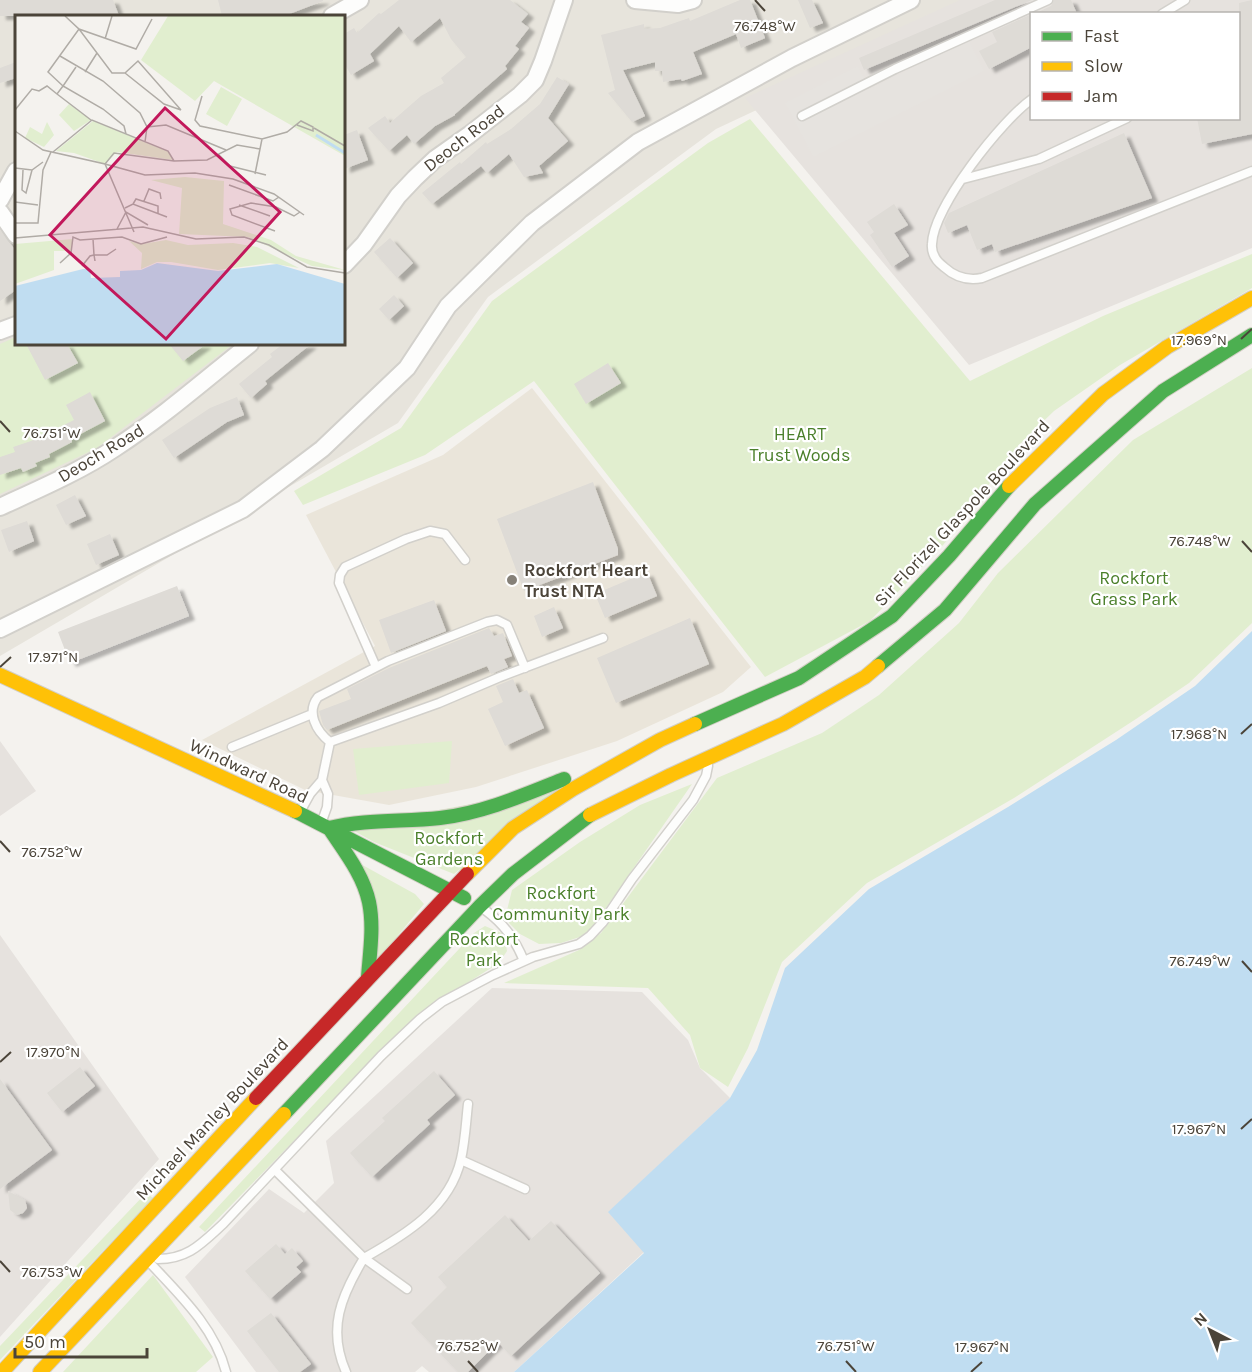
<svg xmlns="http://www.w3.org/2000/svg" width="1252" height="1372" font-family="Karla,sans-serif">
  <defs>
    <filter id="shadow"><feDropShadow dx="6" dy="4" stdDeviation="1.5" flood-color="#0004"/></filter>
  </defs>
  <rect width="100%" height="100%" fill="#f4f2ee"/>
  <path fill="#e7e4dc" fill-rule="evenodd" d="M0,0H991L716,129L488,297L398,423L0,656ZM16,16H344V344H16Z"/>
  <path fill="#e6e2de" fill-rule="evenodd" d="M960,0H1252V248L969,365L745,98ZM1032,14H1238V118H1032Z
    M0,741L36,791L0,816Z
    M0,935L159,1159L0,1337Z
    M492,988L642,992L688,1040L700,1068L730,1098L609,1212L644,1252L514,1372H429L422,1366L415,1372H256L185,1277L269,1189L304,1213L334,1183L326,1141Z"/>
  <path fill="#eae5da" d="M532,388L751,667L723,692L617,741L476,787L389,805L305,790L202,740L375,646L306,515L443,455Z"/>
  <path fill="#e1eecf" d="M750,119L970,381L1103,316L1252,254V288L1120,365L1054,411L1017,447L944,544L870,621L765,677L534,381L425,455L303,505L294,491L401,428L492,301L708,143Z
    M16,337V344H233L97,448L0,494V344Z
    M1252,368V623L1189,683L1136,719L1014,798L867,883L782,962L748,1048L728,1087L700,1068L690,1035L648,988L504,983L579,950L601,933L717,778L822,733L879,695L959,623L998,573L1133,440Z
    M452,741L449,783L359,795L353,749Z
    M692,784L592,928L580,937L561,943L539,944L520,934L509,923L507,910L512,890L580,842L640,805Z
    M563,787L454,874L374,842L347,827Z
    M357,862L415,894L424,904L374,964Z
    M485,926L504,934L507,951L499,963L440,1000L370,1063L205,1232L199,1227L474,933Z
    M146,1193L153,1198L0,1360V1346Z
    M153,1275L213,1357L196,1372H63Z"/>
  <path fill="#e6e3df" d="M969,40L984,71L813,157L785,103L858,66L870,89Z"/>
  <path fill="#c0ddf1" d="M1252,631V1372H514L644,1253L608,1212L730,1098L757,1050L785,968L869,889L1008,807L1116,740L1195,686Z"/>
  <path fill="#dedbd6" filter="url(#shadow)" d="M0,0H113L119,16H0Z
    M218,0H323V1L284,16H222Z
    M399,0H510L528,14L521,22L529,28L515,46L519,49L505,66L507,69L455,114V115L435,126L414,144L407,135L389,151L368,128L385,116L390,123L421,96L444,83L441,78L466,57L451,39L440,18L411,42L399,26L370,54L374,61L351,75L344,63V34L354,28L357,33L379,13L381,14Z
    M740,0H750L765,38L741,48L736,34L693,52L702,74L682,81L681,79L663,82L662,71H655V62L623,70L645,116L632,122L608,93L615,90L601,35L644,24V29L660,28L689,18L690,21Z
    M798,0H812L823,23L810,28Z
    M995,0H1032L864,70L859,58Z
    M1054,0H1071L1077,14H1034L1051,6Z
    M1252,0V134L1202,144L1197,118H1239V3Z
    M1032,14V47L989,69L979,51L997,42L992,32Z
    M16,62V78L0,83V68Z
    M557,77L569,84L548,118L568,141L539,166L543,173L524,177L509,154L487,173L481,166L432,204L422,193L460,162L461,164L486,142L487,144L511,129L540,104Z
    M357,130L368,160L344,169V135Z
    M1124,133L1152,198L995,252L992,244L977,250L967,225L948,233L944,223L949,213Z
    M894,204L908,225L894,233L909,256L892,267L870,235L874,232L867,222Z
    M0,230L16,251V290L0,301Z
    M390,238L413,263L397,278L374,252Z
    M394,295L404,306L389,320L379,309Z
    M26,344H67L78,363L45,380Z
    M169,344H206L183,361Z
    M283,344H311L265,381L267,384L251,398L239,384L272,357L270,354Z
    M608,363L621,383L586,404L574,384Z
    M90,392L105,421L71,439L72,442L49,454L50,457L35,463L37,466L23,472L21,468L0,475V457L15,452L13,447L31,441L74,420L66,405Z
    M237,397L244,415L227,422L174,458L162,440L210,408Z
    M593,482L618,549V555L524,591L497,519Z
    M75,495L86,516L66,525L56,505Z
    M27,521L34,541L9,552L1,530Z
    M110,534L119,555L96,565L87,544Z
    M647,572L657,596L605,618L595,594Z
    M177,586L189,616L70,663L58,632Z
    M434,600L446,631L391,653L379,620Z
    M554,607L563,628L542,637L534,616Z
    M690,618L709,664L616,703L597,658Z
    M489,628L494,636L503,633L512,656L504,659L508,667L491,674L487,666L327,730L323,725L319,711L351,699L347,689L389,668Z
    M513,679L519,693L527,690L544,728L505,746L488,709L503,702L496,686Z
    M80,1067L95,1086L62,1112L47,1093Z
    M434,1071L455,1095L427,1120L430,1124L372,1177L350,1153L385,1121L382,1118Z
    M0,1079L52,1150L0,1189Z
    M8,1191L25,1200L27,1208L23,1213L17,1215L10,1210Z
    M505,1215L529,1241L551,1221L600,1273L511,1356L498,1342L468,1372H458L411,1323L447,1287L438,1277Z
    M276,1244L285,1254L292,1248L303,1261L296,1267L301,1272L270,1299L245,1271Z
    M271,1313L311,1364L300,1372H279L247,1331Z"/>
  <g fill="none" stroke-linecap="round" stroke-linejoin="round">
    <defs>
      <path id="lane" d="M1162,14L1185,0
        M1032,99C1002,120 933,207 932,244C931,254 936,261 944,267C955,277 967,281 982,278L1252,171
        M802,116L895,69L1048,0
        M963,179L1039,159L1127,118
        M376,667L339,583L340,575L345,567L406,539L430,531L445,534L465,560
        M330,742C316,731 306,712 318,697L388,661L487,622L497,620L507,625L525,668
        M232,747L312,714
        M300,812L310,794L322,780
        M322,821L327,807L328,794L322,780L330,742L439,703L500,677L603,638
        M485,910C504,924 515,939 524,961
        M461,1160L525,1189
        M275,1170L364,1258C405,1235 450,1208 461,1159C465,1142 466,1122 468,1104
        M158,1259C188,1259 201,1244 223,1224L381,1056L420,1019L442,1002L493,975L533,957L579,944L590,936L603,922L632,879L693,800L706,776L708,766
        M150,1263C180,1295 215,1328 226,1372
        M346,1372C327,1329 341,1296 364,1258L407,1289"/>
      <path id="street" d="M635,0L678,4L693,0
        M332,16L360,0
        M0,200L16,171
        M0,212L16,235
        M344,265L364,244L398,196L415,178L435,159L469,135L520,95L535,80L543,61L564,0
        M0,331L16,325
        M0,507C39,489 79,472 115,448C163,417 206,379 250,344
        M0,629L243,509L322,449L407,368L448,306L532,223L638,142L792,58L911,0"/>
      <path id="fast" d="M878,666L945,610L1035,504L1163,391L1252,335
        M695,724L799,678L892,616L949,556L1009,486
        M295,811L464,898
        M368,977C370,952 374,926 369,902C363,874 344,851 329,828C366,819 403,822 440,818C483,813 524,795 564,779
        M284,1114L480,906L513,874L590,815"/>
      <path id="slow" d="M1009,486L1103,394L1167,347L1252,298
        M0,675L295,811
        M590,815L671,775L783,724L865,677L878,666
        M467,874L513,828L573,789L660,740L695,724
        M2,1372L256,1098
        M40,1372L284,1114"/>
      <path id="jam" d="M256,1098L467,874"/>
    </defs>
    <use href="#lane" stroke="#d2d0cb" stroke-width="11"/>
    <use href="#street" stroke="#d2d0cb" stroke-width="20"/>
    <use href="#fast" stroke="#d3cfc5" stroke-width="16"/>
    <use href="#slow" stroke="#d3cfc5" stroke-width="16"/>
    <use href="#jam" stroke="#d3cfc5" stroke-width="16"/>
    <use href="#lane" stroke="#fdfdfc" stroke-width="8"/>
    <use href="#street" stroke="#fdfdfc" stroke-width="16"/>
    <use href="#fast" stroke="#4caf50" stroke-width="14"/>
    <use href="#slow" stroke="#ffc107" stroke-width="14"/>
    <use href="#jam" stroke="#c62828" stroke-width="14"/>
  </g>
  <path fill="none" stroke="#4b4439" stroke-width="2" d="M755,0L765,11M1241,339L1252,329M0,421L10,432M1242,541L1252,552M0,667L11,657M1241,734L1252,724M0,841L10,852M1242,961L1252,972M0,1062L11,1052M1241,1129L1252,1119M0,1261L10,1272M468,1361L478,1372M846,1361L856,1372M971,1372L982,1362"/>
  <circle fill="#868178" stroke="#fff" stroke-width="2" cx="512" cy="580" r="6"/>
  <g text-anchor="middle" stroke-width="4.5" stroke-linejoin="round" paint-order="stroke">
    <g font-size="18" fill="#4b4439" stroke="#fff">
      <text transform="translate(464 138) rotate(-38)" y="6">Deoch Road</text>
      <text transform="translate(101 453) rotate(-31)" y="6">Deoch Road</text>
      <text transform="translate(962 513) rotate(-47)" y="6">Sir Florizel Glaspole Boulevard</text>
      <text transform="translate(249 771) rotate(25)" y="6">Windward Road</text>
      <text transform="translate(212 1119) rotate(-47)" y="6">Michael Manley Boulevard</text>
    </g>
    <g font-size="18" fill="#4a7f2a" stroke="#fff">
      <text x="800" y="440">HEART<tspan x="800" dy="21">Trust Woods</tspan></text>
      <text x="1134" y="584">Rockfort<tspan x="1134" dy="21">Grass Park</tspan></text>
      <text x="449" y="844">Rockfort<tspan x="449" dy="21">Gardens</tspan></text>
      <text x="561" y="899">Rockfort<tspan x="561" dy="21">Community Park</tspan></text>
      <text x="484" y="945">Rockfort<tspan x="484" dy="21">Park</tspan></text>
    </g>
    <g font-size="18" font-weight="bold" fill="#4b4439" stroke="#fff" text-anchor="start">
      <text x="524" y="576">Rockfort Heart<tspan x="524" dy="21">Trust NTA</tspan></text>
    </g>
  </g>
  <g transform="translate(15 15)">
    <rect width="330" height="330" fill="#f4f2ee"/>
    <path d="M153,1H330V141L199,66L180,86L126,45ZM206,72L227,84L212,111L191,99ZM54,89L76,105L59,116L44,100ZM78,106L154,137L158,145L102,137L90,149L59,138L41,136ZM32,107L39,120L29,132L10,123L15,112L27,119ZM170,162L209,166L208,209L256,225L281,241L330,255L297,251L233,222L164,219L167,173L136,165ZM58,224L56,236H39V255L0,269V229ZM151,225L173,230L218,228L242,232L284,253L255,248L203,255L156,247H142L126,254L127,238L114,226L127,229Z" fill="#e1eecf"/>
    <path d="M142,248L203,256L262,249L330,269V329H0V271L68,254H75L76,263L105,262V256L126,255Z" fill="#c0ddf1"/>
    <path fill="none" stroke="#c0ddf1" stroke-width="3" d="M301,120L330,138"/>
    <path fill="none" stroke="#b0aca6" stroke-width="1.5" d="M50,1L64,14L121,34L137,4M90,24L97,1M45,41L88,66L125,98L132,112L130,127M61,52L48,71L88,94L109,111L111,119M70,57L82,38M110,58L149,89L166,95M42,79L76,105M187,81L180,105L185,111L247,124L272,117L286,106L298,112V116L282,110M0,95L17,74L24,76L32,71L42,79L48,71L33,57L64,14L97,58H110L123,46L166,95M132,112L151,110L211,135M299,113L330,131M0,116L28,135L90,149L119,217M245,134L222,130L192,145L159,146L99,138L90,149L130,160L180,158L218,164L259,179L289,200M38,137L77,105L153,136L159,146M203,139L215,151L251,160M0,153L17,155L28,147M8,155L7,175L11,178L17,155M240,159L247,124M214,170L258,186L264,182M129,186L134,174L145,178L146,184M0,187L23,190M118,189L121,184L143,191V198M224,190L255,201M110,193L118,189L152,202M0,208H23L28,155L36,137M102,214L111,197L133,210M260,216L217,200L215,194L236,188L261,192L279,201L285,197M0,223L128,212L181,224L229,222L254,230L292,252L330,258M78,224L79,240H92L101,234M45,248L56,238L58,222L65,225L107,222L126,229L152,222M67,251L75,241L79,240L80,246"/>
    <path fill="#c2185b" fill-opacity="0.15" stroke="#c2185b" stroke-width="3" d="M150,93L265,197L151,324L35,220Z"/>
    <rect width="330" height="330" fill="none" stroke="#4b4439" stroke-width="3"/>
  </g>
  <g font-size="15" text-anchor="middle" fill="#4b4439" stroke="#fff" stroke-width="4.5" stroke-linejoin="round" paint-order="stroke">
    <text x="765" y="31">76.748°W</text>
    <text x="1199" y="345">17.969°N</text>
    <text x="52" y="438">76.751°W</text>
    <text x="1200" y="546">76.748°W</text>
    <text x="53" y="662">17.971°N</text>
    <text x="1199" y="739">17.968°N</text>
    <text x="52" y="857">76.752°W</text>
    <text x="1200" y="966">76.749°W</text>
    <text x="53" y="1057">17.970°N</text>
    <text x="1199" y="1134">17.967°N</text>
    <text x="52" y="1277">76.753°W</text>
    <text x="468" y="1351">76.752°W</text>
    <text x="846" y="1351">76.751°W</text>
    <text x="982" y="1352">17.967°N</text>
  </g>
  <rect x="1030" y="12" width="210" height="108" fill="#ffffff" stroke="#b7b4b0" stroke-width="1.5"/>
  <rect x="1042" y="32" width="30" height="9" fill="#4caf50" stroke="#b7b4b0" stroke-width="1.5"/>
  <text x="1084" y="42" font-size="18" fill="#4b4439">Fast</text>
  <rect x="1042" y="62" width="30" height="9" fill="#ffc107" stroke="#b7b4b0" stroke-width="1.5"/>
  <text x="1084" y="72" font-size="18" fill="#4b4439">Slow</text>
  <rect x="1042" y="92" width="30" height="9" fill="#c62828" stroke="#b7b4b0" stroke-width="1.5"/>
  <text x="1084" y="102" font-size="18" fill="#4b4439">Jam</text>
  <g transform="translate(1210 1330) rotate(318)" stroke="#ffffff" stroke-width="4.5" paint-order="stroke">
  <path d="M0-4.5L10 22L0 15L-10 22Z" fill="#4b4439"/>
  <text y="-9" font-size="16" font-weight="bold" text-anchor="middle" fill="#4b4439">N</text>
  </g>
  <path d="M15 1348v9h132v-9" fill="none" stroke="#4b4439" stroke-width="3"/>
  <text x="24" y="1348" font-size="18" fill="#4b4439" stroke="#ffffff" stroke-width="4.5" paint-order="stroke">50 m</text>
</svg>
